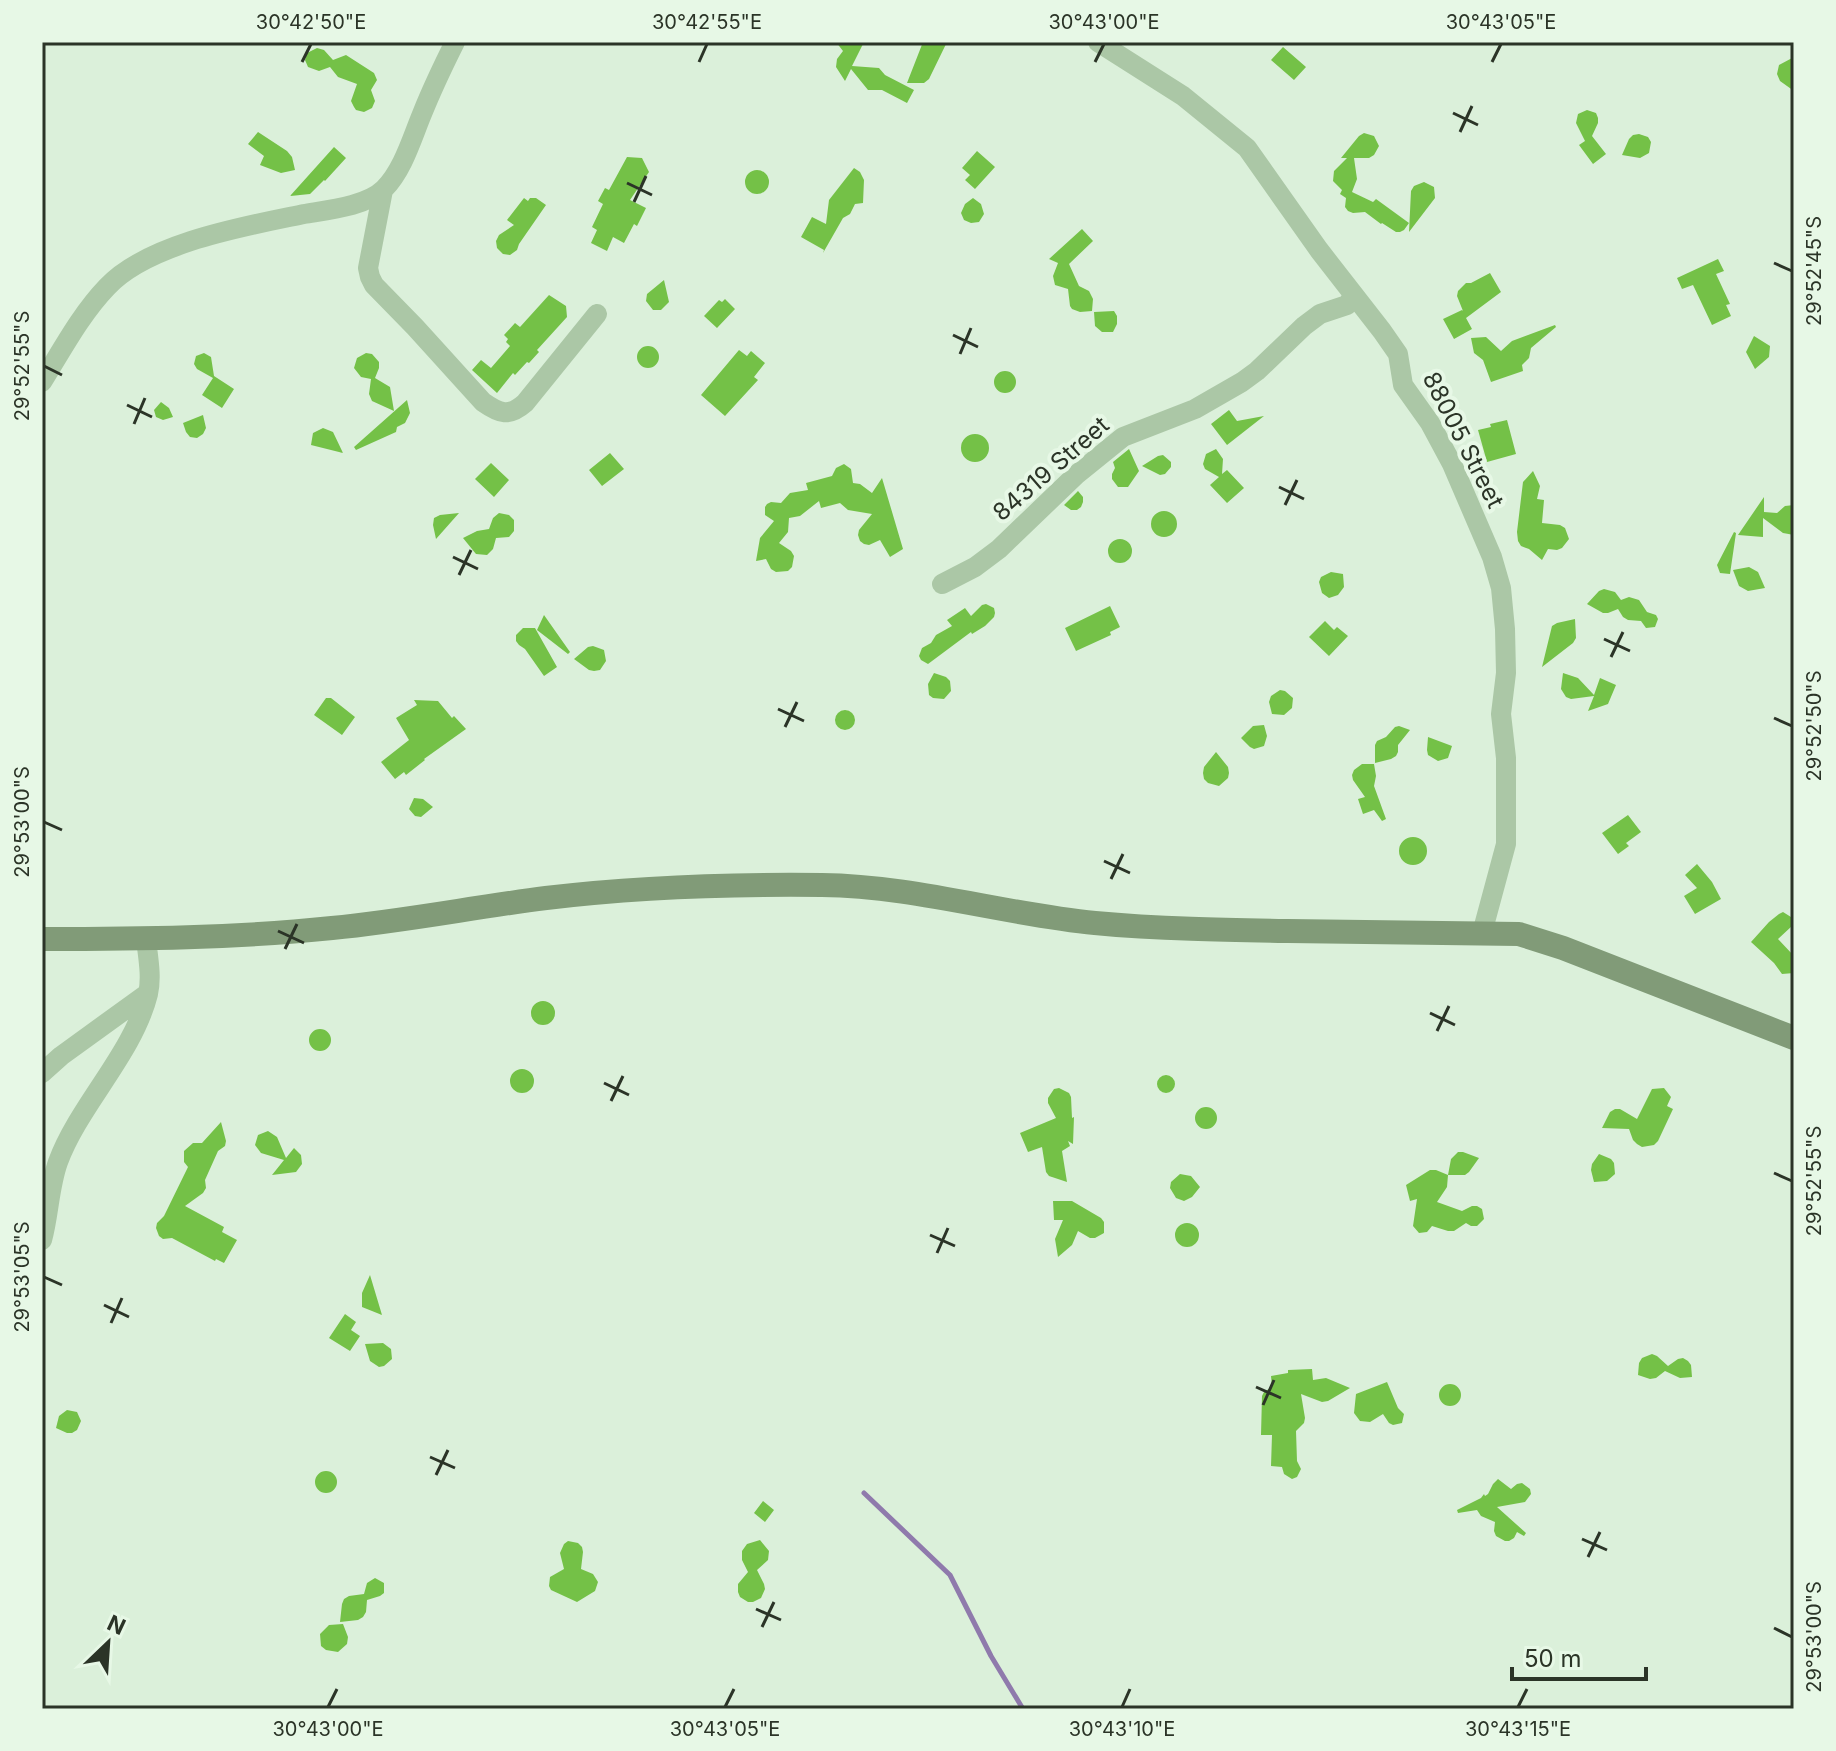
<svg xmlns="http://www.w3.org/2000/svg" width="1836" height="1751" font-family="Inter,sans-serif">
  <rect width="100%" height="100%" fill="#dbf0da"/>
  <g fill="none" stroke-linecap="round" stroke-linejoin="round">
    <path stroke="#8f7aac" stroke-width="5" d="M864,1493L950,1575L991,1656L1023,1709"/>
  </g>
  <path fill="#74c147" d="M836,42H864L852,66L879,68L885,75L914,90L907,103L882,90H868L851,69L845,81L836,67L837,59L843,51Z
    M923,42H947L929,79L924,83H907Z
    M1283,47L1306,67L1294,80L1271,60Z
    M317,48L324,50L333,60L346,55L374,73L377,80L371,90L375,101L372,108L364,112L356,110L354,107L351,101L357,84L338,77L330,67L319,71L308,67L305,60L307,53Z
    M1794,57V91L1780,81L1777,74L1779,65Z
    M1587,110L1596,113L1598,118V123L1592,136L1606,154L1593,164L1579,145L1585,141L1576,123L1578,114Z
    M258,132L287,151L292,157L295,170L281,173L260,165L264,156L248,144Z
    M1364,133L1374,136L1379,146L1374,155L1369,158H1354L1357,179L1352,192L1373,202L1376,199L1409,223L1404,230L1400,232H1396L1382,223L1381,224L1365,212L1353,213L1348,211L1345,207L1346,198L1340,194L1342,190L1333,181L1334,171L1347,158H1341L1359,136Z
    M1639,134L1648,137L1651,142L1649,153L1640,158L1622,155L1629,139L1633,135Z
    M334,147L346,158L325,181L324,180L310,194L290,196Z
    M977,151L995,167L975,189L965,180L970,175L962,168Z
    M627,157L642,158L649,172L630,200L646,208L637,226L634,224L624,243L613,237L607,251L591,243L597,230L592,227L603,204L598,201L605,188L609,190Z
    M854,168L860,172L864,180L863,203L855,204L850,214L843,218L823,253L824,250L801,237L812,217L826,224L829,200Z
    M745 182a12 12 0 1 1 24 0a12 12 0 1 1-24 0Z
    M1424,182L1434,187L1435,198L1409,232L1411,191L1414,186Z
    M524,198L528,201L530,198H536L546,205L519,244L517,250L510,255L503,254L497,248L496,241L499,235L514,225L507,220Z
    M973,198L981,204L984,214L979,222L971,223L964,220L961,213L965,204Z
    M1082,229L1093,241L1069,264L1079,286L1089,291L1093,299L1092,311L1080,312L1072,309L1070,306L1068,289L1055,285L1053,276L1058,263L1049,259Z
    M1718,259L1724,271L1716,274L1730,304L1726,305L1731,316L1712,325L1693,285L1682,289L1677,278Z
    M1490,273L1501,292L1466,318L1472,329L1454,339L1443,319L1462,310L1463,311L1457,296L1458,291L1466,283H1471Z
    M664,280L669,302L661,310H653L646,301L647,294Z
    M549,295L566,306L567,317L537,350L539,352L529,363L527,362L515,375L513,373L497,393L472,370L481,360L491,368L510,346L506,342L508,339L504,335L515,323L520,327Z
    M725,299L735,309L717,328L704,316L719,300L722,302Z
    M1114,311L1117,316V324L1113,332H1102L1095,326L1094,312Z
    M1555,325L1556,327L1531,348L1529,358L1522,365L1523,371L1491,382L1483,360L1474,353L1471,338L1486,337L1501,351L1512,341Z
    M1754,336L1770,346L1769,357L1755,369L1746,352Z
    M637 357a11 11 0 1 1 22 0a11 11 0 1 1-22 0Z
    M739,350L747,356L751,351L765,363L754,377L758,380L725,416L701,395Z
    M204,353L211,357L214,376L234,389L222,408L202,395L213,378L197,369L194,364L196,356Z
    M366,353L372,354L379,362V368L375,378L390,387L394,411L372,401L369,394L371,379L361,377L354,368L357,358Z
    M994 382a11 11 0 1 1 22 0a11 11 0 1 1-22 0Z
    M407,400L410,413L405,423L397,427L396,432L356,450L354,447Z
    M161,402L169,408L173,417L163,420L156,417L154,410Z
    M1229,410L1237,421L1264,416L1227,445L1211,424Z
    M203,415L206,428L203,434L197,438L190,437L186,432L183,423Z
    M1507,420L1516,454L1487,462L1478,430L1491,427L1490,424Z
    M323,428L333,432L343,453L311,445L313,433Z
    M961 448a14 14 0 1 1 28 0a14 14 0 1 1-28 0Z
    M1129,449L1139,471L1128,487H1118L1112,479V474L1115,468L1113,462Z
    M1216,449L1223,459L1222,474L1227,470L1244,488L1227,503L1210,485L1219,477L1205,469L1203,464L1206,454Z
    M610,453L624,469L602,486L589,470Z
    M1163,455L1171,462V467L1165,474L1160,475L1142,466L1158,456Z
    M491,463L509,480L494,497L475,479Z
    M844,464L851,469L853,483L860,484L872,493L882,478L903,549L890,557L880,540L869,545L864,544L860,541L858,535L859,530L872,514L848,510L840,503L821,508L819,501L800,516L789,518L788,532L779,543L791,551L794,556L792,567L788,571L776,572L771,569L766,559L756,561L760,538L774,521L765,515V507L767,504L771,502L781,503L790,493L808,490L806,483L832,476L836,468Z
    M1533,471L1540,486L1537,499L1544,500L1542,523L1560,525L1565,528L1569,539L1562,548L1557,550L1548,549L1542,560L1529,549L1521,546L1518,541L1517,532L1523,482Z
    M1078,491L1083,497V502L1081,507L1077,510H1071L1064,505Z
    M1764,497V512L1777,513L1785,506L1794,505V535L1783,533L1763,518V537L1738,535Z
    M1151 524a13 13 0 1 1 26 0a13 13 0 1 1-26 0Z
    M459,513L436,539L433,525L434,518L440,515Z
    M499,513L509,515L514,520V531L509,537L496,538L493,549L487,555L476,554L463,538L477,531L489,529L493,518Z
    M1734,532L1736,533L1730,574L1720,573L1717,565Z
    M1108 551a12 12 0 1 1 24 0a12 12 0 1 1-24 0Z
    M1749,567L1758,572L1765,588L1748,591L1739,586L1733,570Z
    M1331,572L1343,574L1344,587L1338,595L1329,598L1322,593L1319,582L1321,577Z
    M1604,589L1615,592L1621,600L1629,597L1639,600L1647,612L1656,615L1658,619L1655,627L1646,628L1641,621L1628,620L1623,617L1618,609L1608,613H1603L1587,604L1599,591Z
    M986,604L994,608L995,613L994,617L985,626L972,634L971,632L928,664L921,660L919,656L922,648L931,643L936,635L952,626L947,620L965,608L971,616L982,605Z
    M1110,606L1120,627L1110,632L1111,635L1076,651L1065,628Z
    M544,615L570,652L568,654L537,630Z
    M1575,619L1576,638L1573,643L1542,667L1552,626L1557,623Z
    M1325,621L1334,630L1337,627L1348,636L1329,656L1309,637Z
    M523,628H535L557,667L544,676L525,649L519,645L516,641V635Z
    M593,646L604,650L606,661L600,670L594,671L589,670L574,659L588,647Z
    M934,673L946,677L950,681L951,691L944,699L933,698L929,695L928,684Z
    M1563,673L1578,678L1594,695L1600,678L1616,685L1608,704L1588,711L1594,696L1571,699L1566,697L1561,689Z
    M1280,690L1285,691L1293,698L1292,708L1284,715L1272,714L1269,702L1271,696Z
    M326,698H331L355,717L342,735L314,715Z
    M414,700L438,701L452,718L454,716L466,729L424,759L425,760L406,775L404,772L395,779L381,762L409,740L396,718L417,705Z
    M835 720a10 10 0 1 1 20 0a10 10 0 1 1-20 0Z
    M1264,725L1267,736L1264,746L1254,749L1250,747L1241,738L1253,726Z
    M1399,726L1410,730L1398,745V752L1396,756L1391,759L1375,763V745L1377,741L1386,737L1395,727Z
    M1428,737L1452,746L1448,758L1438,761L1428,755L1427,750Z
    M1216,752L1228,767L1229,773L1228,778L1219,786L1208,783L1204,779L1203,773L1204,767Z
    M1362,764H1374L1376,776L1374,786L1386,819L1382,821L1374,810L1363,814L1358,799L1365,797L1353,780L1352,775L1354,770Z
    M414,798L423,799L433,807L421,817L415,816L409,809Z
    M1628,815L1641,832L1626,843L1629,846L1618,854L1602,833Z
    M1399 851a14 14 0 1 1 28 0a14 14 0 1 1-28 0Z
    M1697,864L1712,882L1721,899L1695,914L1684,896L1697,888L1685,875Z
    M1783,912L1791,917L1792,921V926L1778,939L1794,956V973L1782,974L1774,963L1751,942L1769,922L1779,914Z
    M531 1013a12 12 0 1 1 24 0a12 12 0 1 1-24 0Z
    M309 1040a11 11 0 1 1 22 0a11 11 0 1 1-22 0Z
    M510 1081a12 12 0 1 1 24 0a12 12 0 1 1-24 0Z
    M1157 1084a9 9 0 1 1 18 0a9 9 0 1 1-18 0Z
    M1059,1088L1069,1093L1071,1097L1072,1118L1074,1117L1073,1144L1068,1141L1070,1146L1062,1151L1067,1182L1049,1176L1046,1172L1042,1147L1028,1152L1020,1133L1056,1118L1048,1103V1098L1054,1089Z
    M1664,1088L1671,1097L1667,1106L1673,1109L1658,1141L1654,1145L1642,1147L1637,1144L1633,1140L1629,1129L1602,1128L1610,1112L1615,1109H1620L1637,1119L1652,1089Z
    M1195 1118a11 11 0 1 1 22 0a11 11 0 1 1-22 0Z
    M221,1122L226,1141L225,1146L218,1151L205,1180L206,1188L203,1193L185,1206L224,1227L222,1232L237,1240L224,1263L216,1259L215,1261L172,1238L163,1239L159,1236L156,1228L157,1223L164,1216L188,1167L184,1162V1151L193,1143H202Z
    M268,1131L277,1137L286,1158L294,1148L301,1155L302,1164L296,1172L272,1175L284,1160L261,1153L255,1145L258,1135Z
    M1458,1152H1463L1479,1158L1469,1172L1465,1175H1448L1447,1187L1437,1202L1462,1211L1472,1206H1477L1482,1209L1484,1219L1477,1226H1471L1466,1223L1454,1231H1448L1432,1226L1427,1232L1419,1233L1413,1226L1417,1199L1410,1201L1406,1185L1430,1170H1436L1448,1175L1451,1159Z
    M1599,1154L1611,1159L1614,1163L1615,1174L1607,1181L1594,1182L1591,1170L1592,1164Z
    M1180,1174L1191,1176L1200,1187L1192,1197L1184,1201L1176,1198L1170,1188L1171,1182Z
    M1053,1201H1072L1101,1218L1104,1222V1233L1095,1238H1090L1078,1231L1072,1245L1058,1257L1055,1239L1063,1220H1054Z
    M1175 1235a12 12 0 1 1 24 0a12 12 0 1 1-24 0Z
    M370,1275L382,1315L362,1307V1293Z
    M345,1314L356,1322L351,1330L360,1336L350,1351L329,1338Z
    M383,1343L391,1349L392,1359L384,1366L379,1367L370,1361L365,1344Z
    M1652,1354L1657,1356L1668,1366L1678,1359L1683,1358L1688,1361L1691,1365L1692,1377L1680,1378L1665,1371L1656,1378L1650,1379L1638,1375L1639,1363L1642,1358Z
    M1312,1369L1313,1380L1326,1378L1350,1388L1328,1401L1322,1402L1301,1394L1305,1418L1304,1423L1296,1431L1297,1461L1301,1469L1297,1477L1292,1479L1284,1474L1282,1467L1271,1466L1272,1435H1261L1262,1396L1264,1392L1272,1387L1271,1376L1288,1373V1370Z
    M1387,1382L1398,1408L1404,1414L1402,1423L1393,1425L1389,1423L1383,1414L1370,1422L1360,1421L1354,1413L1356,1394Z
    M1439 1395a11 11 0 1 1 22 0a11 11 0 1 1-22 0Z
    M67,1410L77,1412L81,1421L77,1430L72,1433H67L56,1428L59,1416Z
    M315 1482a11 11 0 1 1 22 0a11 11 0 1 1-22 0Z
    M1498,1479L1511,1489L1517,1484L1522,1483L1530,1489L1531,1494L1525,1502L1497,1507L1526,1533L1524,1536L1517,1532L1514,1538L1509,1541H1505L1496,1536L1494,1531L1495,1522L1481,1516L1477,1510L1458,1513L1457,1510L1481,1498L1484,1494L1485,1496L1488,1494L1493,1484Z
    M763,1501L774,1510L765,1522L754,1513Z
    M760,1540L769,1551L768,1560L757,1570L764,1584L765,1589L761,1598L753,1602H748L740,1597L738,1592V1584L748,1572L742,1560V1551L747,1544Z
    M568,1541L578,1543L582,1547L583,1552L581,1569L593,1574L598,1582L595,1591L577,1602L551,1590L549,1586L550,1577L564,1569L560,1553L564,1544Z
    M375,1578L384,1583V1593L380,1596L367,1600L366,1612L363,1617L358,1620L340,1622L342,1604L344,1599L349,1596L364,1594L367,1583Z
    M343,1624L348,1637L347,1644L338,1652L326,1650L321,1646L320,1634L329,1625Z"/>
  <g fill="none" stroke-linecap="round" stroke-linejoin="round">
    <path stroke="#abc7a6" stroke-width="20" d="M1098,42L1183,96L1247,148L1319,250L1382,331L1398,354L1403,385L1430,423L1452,464L1492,557L1501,588L1505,629L1506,673L1501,714L1506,758V844L1482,933
      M383,190L368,268L370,277L374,285L415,327L483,402C500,414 509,417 525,403L597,314
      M42,382C62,350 81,314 107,287C148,243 246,226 304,214C327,210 367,206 384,189C403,170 412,138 422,114C432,89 443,66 455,42
      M942,584L975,567L999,549L1076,475L1123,437L1195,409L1242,382L1257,371L1304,326L1320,314L1347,305L1354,295
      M42,1073L61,1056L148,993
      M42,1240C49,1215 49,1187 58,1162C79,1105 133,1054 148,994C152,977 148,957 146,939"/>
    <path stroke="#819b78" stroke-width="24" d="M42,939C139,939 236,938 332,928C404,921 475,907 546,898C637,887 730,884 822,885C914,886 1003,914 1095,923C1159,929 1224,930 1288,931C1365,932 1442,933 1519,934L1563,948L1794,1038"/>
  </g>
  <path fill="none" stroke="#2b3427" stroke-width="3" d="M302,62L311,44M699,62L707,44M1095,62L1104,44M1492,62L1501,44M1453,113L1478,125M1460,132L1472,106M627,183L652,195M634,202L646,176M1774,263L1792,271M953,335L978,347M960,354L971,328M44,366L62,375M127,405L152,417M134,424L145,398M1279,487L1304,499M1285,505L1297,480M453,557L478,569M459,575L471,550M1604,639L1630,651M1611,657L1623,632M778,709L804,721M1774,718L1792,726M785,727L797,702M44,822L62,830M1104,861L1130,873M1111,879L1123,854M278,931L304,943M285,949L297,924M1430,1013L1455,1025M1437,1031L1449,1006M604,1083L629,1095M611,1101L623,1076M1774,1173L1792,1181M930,1235L955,1246M937,1253L948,1228M44,1277L62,1285M104,1305L129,1317M111,1323L122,1298M1256,1387L1281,1398M1263,1405L1274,1380M430,1457L455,1468M436,1475L448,1450M1582,1539L1607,1550M1588,1557L1600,1532M756,1609L781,1620M762,1627L774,1602M1774,1628L1792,1637M328,1707L337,1689M725,1707L734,1689M1122,1707L1130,1689M1518,1707L1527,1689"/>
  <g text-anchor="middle" stroke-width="8" stroke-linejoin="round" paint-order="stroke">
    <g font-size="24" fill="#2b3427" stroke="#e7f8e6">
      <text transform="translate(1463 440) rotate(63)" y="8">88005 Street</text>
      <text transform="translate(1051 469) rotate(-41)" y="8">84319 Street</text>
    </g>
  </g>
  <rect width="1836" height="1751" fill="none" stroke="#e7f8e6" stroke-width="88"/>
  <g transform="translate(108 1643) rotate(25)" stroke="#e7f8e6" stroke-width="6" paint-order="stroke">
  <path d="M0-6L14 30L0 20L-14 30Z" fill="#2b3427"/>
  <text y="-12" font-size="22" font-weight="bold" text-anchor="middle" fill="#2b3427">N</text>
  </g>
  <path d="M1512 1667v12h134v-12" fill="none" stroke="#2b3427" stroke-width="4"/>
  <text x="1524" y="1667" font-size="24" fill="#2b3427" stroke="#e7f8e6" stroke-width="6" paint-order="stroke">50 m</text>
  <rect x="44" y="44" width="1748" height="1663" fill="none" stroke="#2b3427" stroke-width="3"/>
  <g font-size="20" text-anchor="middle" fill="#2b3427">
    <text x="311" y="29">30°42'50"E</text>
    <text x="707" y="29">30°42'55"E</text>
    <text x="1104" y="29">30°43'00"E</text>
    <text x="1501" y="29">30°43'05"E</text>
    <text transform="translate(1814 271) rotate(-90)" y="7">29°52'45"S</text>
    <text transform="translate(22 366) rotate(-90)" y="7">29°52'55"S</text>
    <text transform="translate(1814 726) rotate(-90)" y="7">29°52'50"S</text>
    <text transform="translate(22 822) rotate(-90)" y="7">29°53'00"S</text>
    <text transform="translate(1814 1181) rotate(-90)" y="7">29°52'55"S</text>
    <text transform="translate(22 1277) rotate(-90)" y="7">29°53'05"S</text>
    <text transform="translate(1814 1637) rotate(-90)" y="7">29°53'00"S</text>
    <text x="328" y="1736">30°43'00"E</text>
    <text x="725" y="1736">30°43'05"E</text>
    <text x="1122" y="1736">30°43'10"E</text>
    <text x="1518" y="1736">30°43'15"E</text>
  </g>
</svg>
